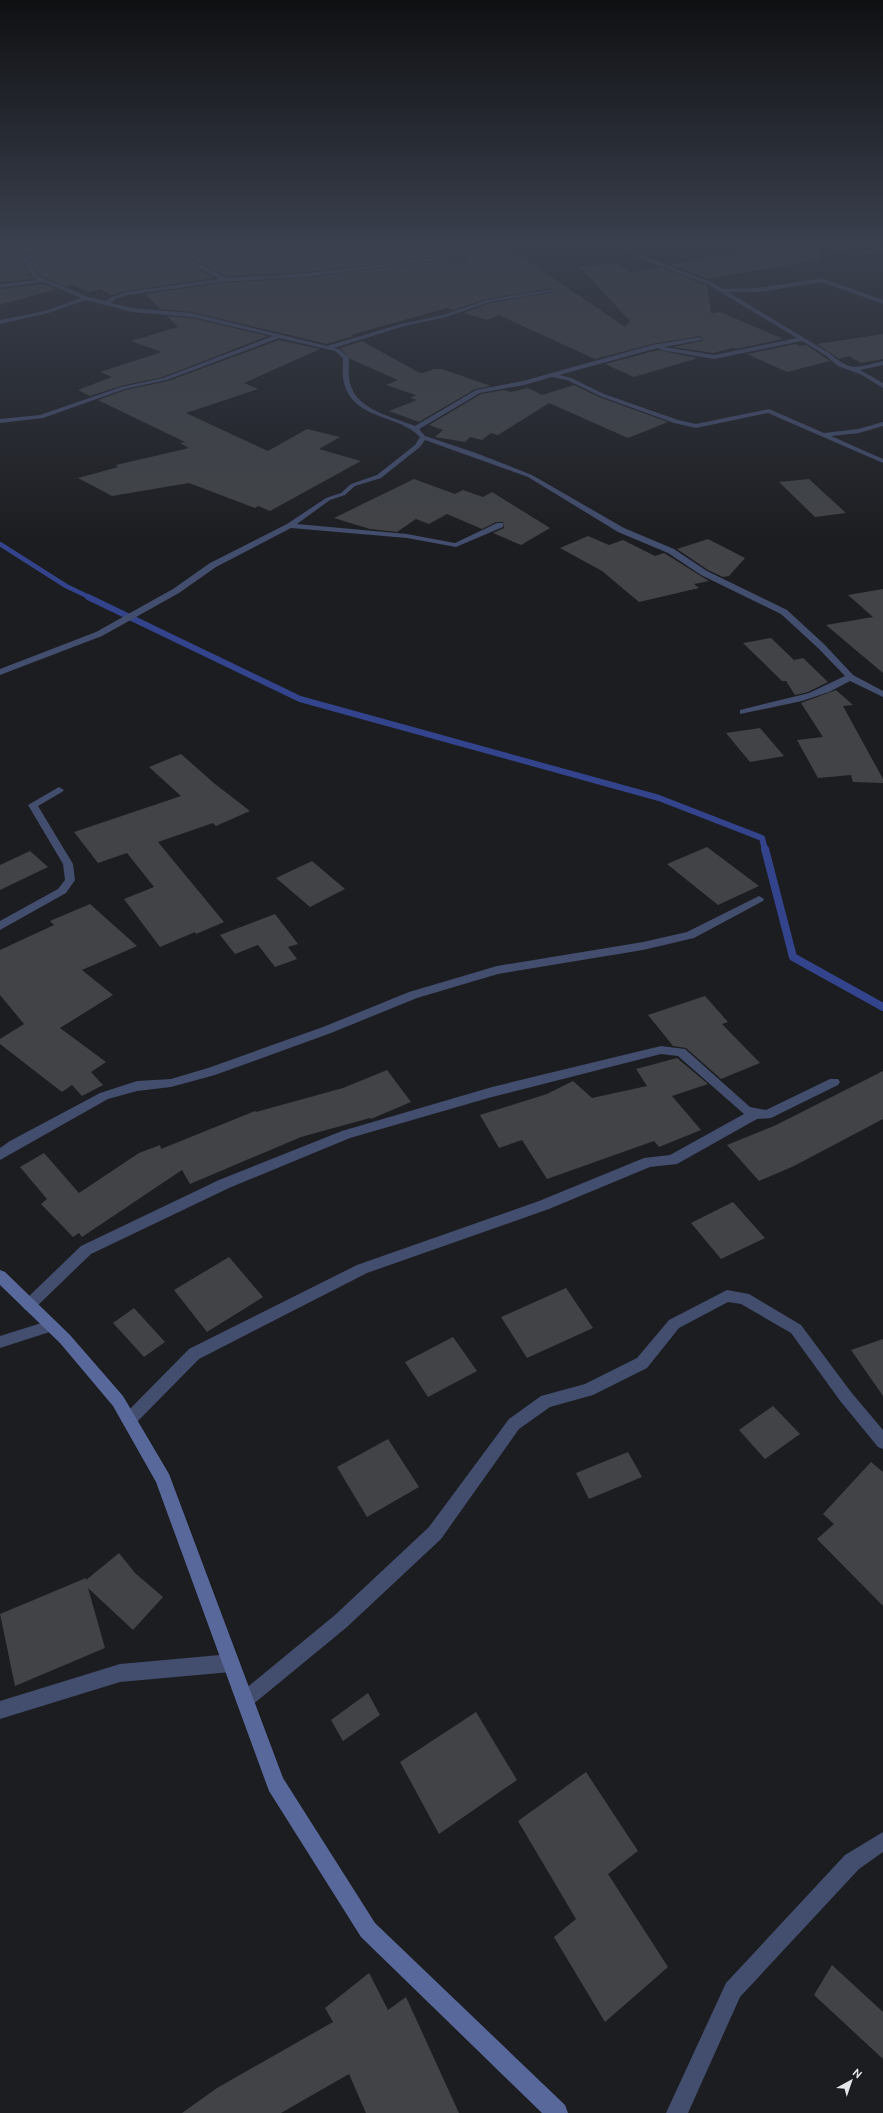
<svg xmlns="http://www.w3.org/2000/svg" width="883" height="2113" font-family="Ubuntu,sans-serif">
  <rect width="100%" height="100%" fill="#1c1d20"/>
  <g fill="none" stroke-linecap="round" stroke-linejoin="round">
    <path stroke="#33448c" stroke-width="4.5" d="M0,544L66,586L91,598"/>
    <path stroke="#33448c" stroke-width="6" d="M88,597L300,699L659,798L762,838L765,850"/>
    <path stroke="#33448c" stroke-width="8" d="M765,849L793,957L883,1007"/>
  </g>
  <path fill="#414346" d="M5,247H50L25,255Z
    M63,247L98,250L101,247H158L214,278L126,291L112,295L101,289L89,292L72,285L67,287L39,275L30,261Z
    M169,247H291L292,253L337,247H508L625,327L630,321L580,267L618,263L631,273L660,267L707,286L711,313L720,312L783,339L736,349L733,348L713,353L673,347L702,341L703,339L700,336L652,344L595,359L499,315L487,320L464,313L490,303L550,293L553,290L552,288L487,299L454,310L447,308L351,335L354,336L327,344L192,312L160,309L145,294L222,283L307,278L425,262L468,260L469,258L466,256L425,258L307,272L226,276Z
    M758,247H820L821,259L708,279L671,265Z
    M0,252L22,261L33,279L0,282Z
    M44,284L57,289L0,305V289Z
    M167,316L192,318L268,336L163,377L121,386L90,396L78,390L112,377L100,372L162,352L131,341L178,327Z
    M883,334V359L861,363L849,356L839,359L817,344Z
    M279,340L320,349L244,383L258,389L186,413L268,451L307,429L340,437L319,449L361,461L270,511L258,506L255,508L189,483L112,496L78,478L118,467L116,465L189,448L180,443L185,442L98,400L125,390L168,381Z
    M362,341L418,372L423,373L434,369H442L491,386L475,389L419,422L389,411L417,400L410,398L416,395L386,385L398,380L350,359L340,348Z
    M795,344L800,346L806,345L830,361L787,372L747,354Z
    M658,350L698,358L634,377L605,364Z
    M574,385L599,397L668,422L628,438L549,403L498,435L491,433L482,440L470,437L465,442L435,437L443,430L429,425L481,394L504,390L511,392L528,388L542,395Z
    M414,479L455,494L463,490L483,497L492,492L550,528L521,545L493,533L504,528L503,522H496L482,529L447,514L429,524L416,519L397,532L370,529L334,518Z
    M809,479L846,513L815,517L779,482Z
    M588,536L609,545L623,540L655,556L664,553L709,581L694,584L699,588L639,602L602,571L560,548Z
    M708,539L745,558L729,576L723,577L708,570L677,549Z
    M883,589V673L826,625L873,617L848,595Z
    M771,638L794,660L803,658L828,682L808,692L795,695L786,681H782L743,643Z
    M836,690L853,705L843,706L883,779V783L853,782L851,775L818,778L797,740L823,737L801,703Z
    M760,728L784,756L750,762L726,733Z
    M181,754L215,784L250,811L216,826L213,823L158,842L224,922L196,934L195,932L160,947L124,899L154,887L127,853L98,863L74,832L181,796L149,767Z
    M707,847L759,886L718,905L667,864Z
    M30,851L48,867L0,890V865Z
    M312,861L345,889L310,907L276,878Z
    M90,904L137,946L82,970L113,995L60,1028L106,1062L91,1072L103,1085L82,1096L72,1085L62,1092L0,1044V1039L24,1024L0,995V950L54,925L50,921Z
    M275,914L298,944L288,947L297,959L275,967L258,945L235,954L220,935Z
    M705,996L728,1022L722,1024L760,1063L721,1079L686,1048L673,1046L648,1015Z
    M677,1058L708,1084L672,1096L701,1130L659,1147L654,1141L547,1179L522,1140L499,1148L480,1115L547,1094L573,1081L592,1098L647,1086L636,1069Z
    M387,1070L411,1102L371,1119L370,1118L301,1137L190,1184L182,1170L82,1237L79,1233L73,1237L41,1204L47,1199L20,1167L44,1153L79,1193L139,1153L160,1145L161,1149L255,1111L256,1112L343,1088Z
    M883,1071V1119L794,1166L759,1181L727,1145L774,1126Z
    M733,1202L765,1238L721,1259L691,1223Z
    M229,1257L263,1297L207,1332L174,1290Z
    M566,1288L593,1328L527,1358L501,1317Z
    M134,1308L165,1342L144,1357L113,1323Z
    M453,1337L477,1371L428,1397L405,1362Z
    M883,1339V1396L851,1350Z
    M773,1406L800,1434L765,1459L739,1430Z
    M388,1439L419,1487L367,1517L337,1467Z
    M628,1452L642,1477L589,1499L576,1473Z
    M871,1462L883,1472V1606L817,1539L834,1524L823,1514Z
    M119,1553L135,1573L163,1597L133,1630L88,1588L105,1648L15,1686L0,1614L86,1578V1580Z
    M368,1693L380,1715L343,1741L331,1720Z
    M476,1712L517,1780L439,1834L400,1762Z
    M586,1772L638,1851L608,1874L668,1967L605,2022L554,1937L576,1919L518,1821Z
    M832,1965L883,2012V2059L814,1995Z
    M369,1973L388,2010L406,1997L459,2113H366L349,2074L281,2113H182L217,2088L333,2022L325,2008Z"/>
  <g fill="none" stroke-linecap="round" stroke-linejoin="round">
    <path fill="#434d6d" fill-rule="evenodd" d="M0,247L25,257L55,247H62L28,260L38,276L88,297L106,301L112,297L126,292L219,279L159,247H165L224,276L225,278L307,273L425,259L466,257L468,258L425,261L307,277L222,282L127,295L115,299L111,303L132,308L192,313L327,346L401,324L443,315L487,300L552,289L550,292L490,302L446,317L404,326L334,348L339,349L349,358C349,366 348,375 350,383C356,410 393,417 415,426L476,390L523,381L652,345L700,337L702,340L664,347L714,355L797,338L707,284L631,255L619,247H625L635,253L711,282L723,289L758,288L822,278L883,300V304L822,282L758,292H728L829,353C852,372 855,368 883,361V365L860,370L883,383V388L862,375L838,366L825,355L802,341L714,359L661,350L658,348L559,375L571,378L604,394L678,420L696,424L769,409L824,433L858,429L883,422V426L859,433L831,436L883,459V463L768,413L696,428L674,423L600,396L567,380L552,377L524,385L480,393L419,429L425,436L476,453L532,475L624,528L674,549L707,571L787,610L824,644L853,675L883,691V697L850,681L829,692L802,701L740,714V710L809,693L845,676L818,648L781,614L701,575L668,553L618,532L528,477L425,440L420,447L381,478L355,486L345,495L330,500L297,524L407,534L455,543L497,523H503V527L456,547L407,538L291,528L216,567L179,593L102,636L0,675V669L96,632L173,589L210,563L287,524L326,498L341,493L351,484L377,475L415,445L420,437C399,414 353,420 344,383C342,376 343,366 343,358L335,351L279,338L167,380L125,389L43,418L0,423V419L40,415L121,387L163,378L273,336L192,317L132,312L86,300L48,313L0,324V320L45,311L81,298L44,282L0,288V284L38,280L34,278L23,260L0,250Z
      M74,247H100L98,248Z
      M827,247H836L857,253L883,248V250L857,255Z
      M59,787L64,790L62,792L38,806L73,864L75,880L66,893L0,930V921L58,889L65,880L63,864L28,805Z
      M759,896L764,899L763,901L694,938L643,950L498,974L417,998L331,1033L215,1075L171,1087L137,1091L108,1099L0,1160V1148L10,1141L100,1093L137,1081L171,1079L208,1068L323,1027L409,992L497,966L643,942L687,932Z
      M661,1046L685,1049L750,1107L766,1110L830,1079H838L840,1082L838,1085L771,1118L757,1119L677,1164L650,1167L549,1209L367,1273L199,1359L134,1425L129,1427L124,1425L121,1420L124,1415L189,1349L357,1265L539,1201L644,1158L670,1155L744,1114L678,1056L661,1054L492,1097L350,1138L229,1188L91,1254L34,1309L29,1311L24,1309L22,1305L24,1301L81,1246L219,1180L342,1131L492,1087Z
      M727,1290L749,1294L801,1325L851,1392L883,1430V1449L878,1447L841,1402L791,1333L741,1304L728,1302L679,1328L647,1368L593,1395L550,1407L519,1429L441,1539L347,1627L251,1706L245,1709L239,1706L236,1700L239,1694L335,1615L429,1527L509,1419L541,1396L585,1384L637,1358L669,1320Z
      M51,1320L56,1322L58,1326L56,1330L0,1348V1336Z
      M231,1654L237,1657L240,1663L237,1669L231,1672L120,1682L0,1719V1701L120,1664Z
      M883,1832V1852L859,1869L740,1997L688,2113H666L726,1983L845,1855Z"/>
    <path fill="#59689b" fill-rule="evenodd" d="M0,1270L5,1272L70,1335L123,1396L169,1474L283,1778L375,1923L565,2105L568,2113H542L361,1937L269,1791L156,1482L113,1406L60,1343L0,1285Z"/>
  </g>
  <linearGradient id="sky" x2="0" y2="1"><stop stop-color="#0f1012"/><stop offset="0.45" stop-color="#3a404e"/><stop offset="1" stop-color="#3a404e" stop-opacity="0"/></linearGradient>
  <rect width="883" height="543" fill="url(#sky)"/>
  <g transform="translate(851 2081) rotate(40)" stroke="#1c1d20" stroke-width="3" paint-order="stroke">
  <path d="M0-3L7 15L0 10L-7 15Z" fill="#e6e6e9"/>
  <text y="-6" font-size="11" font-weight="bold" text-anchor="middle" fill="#e6e6e9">N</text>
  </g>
</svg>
